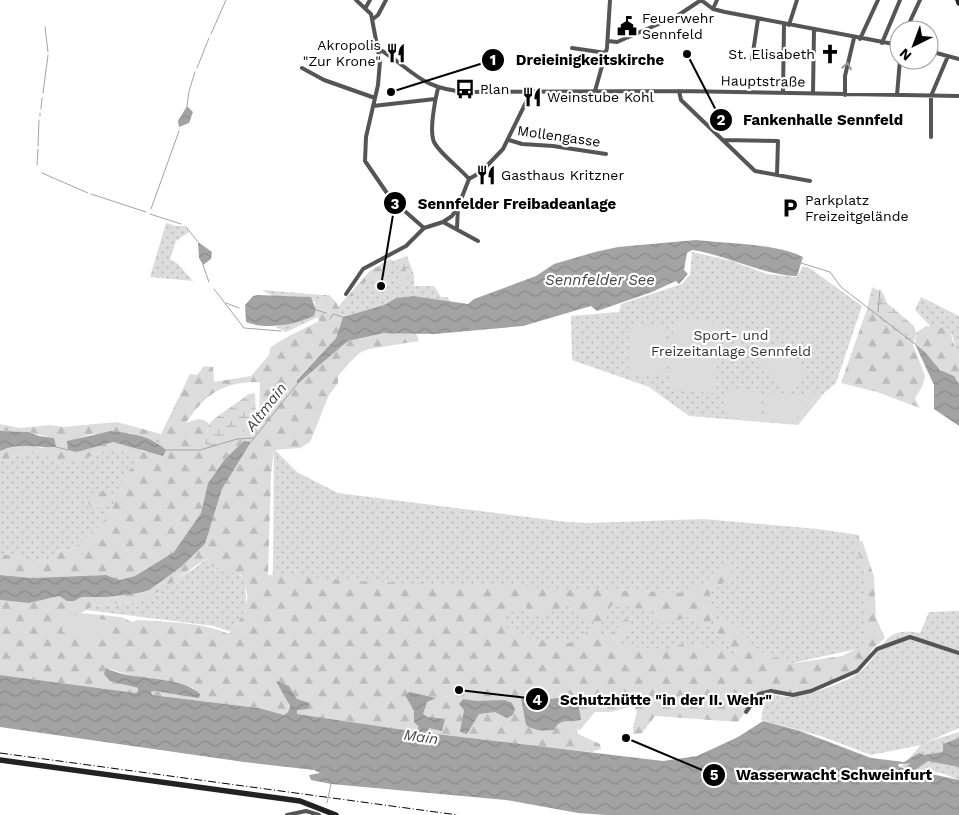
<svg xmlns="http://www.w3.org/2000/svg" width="959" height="815" font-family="'Work Sans',sans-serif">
  <defs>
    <pattern id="grass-dots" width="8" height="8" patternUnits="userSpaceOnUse" patternTransform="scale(1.25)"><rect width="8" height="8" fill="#dcdcdc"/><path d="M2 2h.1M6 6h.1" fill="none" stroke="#bbb" stroke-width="1.8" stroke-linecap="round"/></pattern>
    <pattern id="forest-firs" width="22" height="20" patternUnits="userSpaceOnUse" patternTransform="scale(1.25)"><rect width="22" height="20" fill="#dcdcdc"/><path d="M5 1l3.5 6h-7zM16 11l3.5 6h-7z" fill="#bbb"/></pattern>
    <pattern id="wetland-marsh" width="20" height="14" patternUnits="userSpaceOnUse" patternTransform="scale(1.25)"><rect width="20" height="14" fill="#dcdcdc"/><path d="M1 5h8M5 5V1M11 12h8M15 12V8" fill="none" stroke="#bbb"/></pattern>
    <pattern id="water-waves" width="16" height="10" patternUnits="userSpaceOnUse" patternTransform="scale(1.25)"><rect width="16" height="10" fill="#a3a3a3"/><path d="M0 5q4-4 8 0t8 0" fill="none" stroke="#8b8b8b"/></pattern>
  </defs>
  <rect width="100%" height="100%" fill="#fff"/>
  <path fill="url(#grass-dots)" fill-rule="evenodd" d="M166,223L176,226H185L189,232L176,241L170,259L178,264L193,281L150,277Z
    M692,252L732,261L767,274L797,277L803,266L811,269L862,306L836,383L824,393L798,425L689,416L649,387L572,360L571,316L619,312L621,304L682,284L690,275Z
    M407,256L414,275V286H434L441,297H447L451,302L413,296L396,298L384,305L343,317L338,307L370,271L390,259L393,261ZM390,260L382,282L370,277L367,279Z
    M262,290L323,295L321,305L315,306V302C295,289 281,304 262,290Z
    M921,297L959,316V351L956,349L952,334L939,327L932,328L915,310Z
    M316,310L318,317L286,332L276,327L314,316Z
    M116,448L127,451L136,457L137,464C123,477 120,495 111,511C102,528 85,540 69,551L60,550L48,561L31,562L13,555H0V460L38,451C44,453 49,459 55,461C68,467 102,451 116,448Z
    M274,449L297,472L338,493L567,522L588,523L704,519L818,529L859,535L868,593L870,646L788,664L268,633L273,569Z
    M207,558L211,566L237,573L241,576L245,583L247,609L231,632L214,626L86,610L93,606L136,602L195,568Z
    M959,611V728L927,742L959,732V780L942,773L901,767L921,745L871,755L821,736L761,720L766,694C774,694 782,697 789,697C808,695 842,685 858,673C885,654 878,625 920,633L929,612Z"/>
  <path fill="url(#forest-firs)" fill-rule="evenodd" d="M401,258L404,259L408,282L402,287C396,279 397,267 401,258Z
    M390,260L388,280L382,282L370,277L343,307L339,308L369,272Z
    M323,295H329L336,302L343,317L336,338L297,379V383L348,341L384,333H416L419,341L369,349L361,352L352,360L338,376V383L329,395L310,442L300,448L274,450L271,475L268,575L374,582L690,593L727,564L733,574L710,593V607L715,611L716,617L701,626L688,617L665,624L656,621L654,610L612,605L599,624L572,611L575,606L569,607L568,604L547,614L533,615L525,605L506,616V627C531,641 549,642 577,643L586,632L598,625L601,635L613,633L625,619L631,621V632L608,646L673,649L681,644L707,648L718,646L730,655L741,658L712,627L717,619C740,619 746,642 763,653C770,658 779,657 788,664L842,656L868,643L865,629V571L856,547L862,540L874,577L876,618L885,638L871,650L869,658L857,671L800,694L765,692L752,702L738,722L655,716L642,733L633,734V727L637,711L633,706L611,712H595L580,730L577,729L578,734L600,744L601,749L592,752L457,738L297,714V699L289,686L285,696C289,704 292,709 284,715L259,708L152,695L151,692L155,691L199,697L193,688L143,679L106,668L125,685L138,688V691L136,693L0,675V600L29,603L59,596L67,601H74L82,597H107L120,595L181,567L205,544L222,489L251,442L244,441L225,459L208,483L201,513L174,552L135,576L120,580L106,575L32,578L0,575V555H13L31,562L48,561L60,550L69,551C85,540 98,530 109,514C119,500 121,472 137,464L136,458C106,437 92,465 58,462C52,461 44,454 38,451L0,460V451L3,449L26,445L43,448L53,438L29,432L0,431V424L20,428L51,425L63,427L117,422L161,434L190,374L197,375L204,366L213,367L214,382L251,376L269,355L270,348C287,335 301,331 319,321L315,306L321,305ZM260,382L259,425L204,447L209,424C201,416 195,420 186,423C206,393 223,382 260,382ZM130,433L159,443L165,450L144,452L129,445L112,442L77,452L67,442L92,434ZM207,558L211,566L241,575C254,601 245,614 229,634C202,622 167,622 138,620L132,622L121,617L81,613L93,606L144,601Z
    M867,309L913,345L925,376L923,385L915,398L920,408L877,392L841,383Z
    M926,326L949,328C953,336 952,346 959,351V384C954,376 948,376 941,370C932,362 924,352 915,344L916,333Z
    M106,490L110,497L102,506L93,509L87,502L90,494Z"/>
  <path fill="url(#wetland-marsh)" d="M872,287L883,293L887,303L914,326L916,334L913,345L867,309Z
    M255,393L256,419L259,425L222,442L204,447L209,424L214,419L249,394Z"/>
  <path fill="#dcdcdc" d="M674,319L719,323L714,393L669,390Z
    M631,324L666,326L663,377L628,374Z
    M779,345L807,373L789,391L761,362Z
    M726,390L762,392L760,420L724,417Z
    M811,391L820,398L802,420L799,418L800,405Z
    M767,392L800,395L797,424L764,421Z
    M65,614L114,621L112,639L62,632Z"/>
  <path fill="url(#water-waves)" d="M187,106L193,112L189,123L179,127L178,121Z
    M696,240C728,244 774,243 803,257L797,276C761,275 728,255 692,250L687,253L684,270L688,274L679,284L676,281L652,292L597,311L591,306L523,326L434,334L384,333L348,341L297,384V380L336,338L343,317L384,305L396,298L413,296L468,304L474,299L536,276L554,264L595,252L618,247Z
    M198,242L212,252L211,259L203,265L199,258Z
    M258,295L311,297L316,310L314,316C294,325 267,330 246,322L245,305L253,296Z
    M915,344L925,352L940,370L954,376L959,384V426L934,409V385Z
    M0,431L29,432L39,436L54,438L56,447C37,448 19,442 0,451Z
    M111,431C129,433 152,436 166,450L163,456L113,442L77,452L68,450L67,441Z
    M244,441L251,442L222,489L205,544L181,567L149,590L138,593L107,597H82L74,601H67L59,596L29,603L0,600V575L32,578L106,575L120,580L135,576L174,552L201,513L208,483L225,459Z
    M106,668C133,682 178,674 200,694L199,698L155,691L151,692L152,695L259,708L284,715L288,712L290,706L276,681L289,686L297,699L309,703L308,709L297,710V714L418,732L419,727L414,722V711L405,695L410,692L436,698L427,702L423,714L427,717L445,719L442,731L429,728L427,733L663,761L697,756L738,737L763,721L800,731L871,758L904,762L919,753L924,755L943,752V744L959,738V767L928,761L923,763L898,764L899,767L959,780V815H606L578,813L506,800L331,784L311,780L309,775L320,773L314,770L244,762L0,727V675L136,693L138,691V688L110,681L104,674Z
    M573,695L577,696L581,720C570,722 559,718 554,730C543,731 535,731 526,725L521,698L546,700Z
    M463,699L477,701L505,700L512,703L515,709L513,715L507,718L495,712L479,714L467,734L460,732L464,710L459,704Z"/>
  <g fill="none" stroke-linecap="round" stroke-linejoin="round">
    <path stroke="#a3a3a3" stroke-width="1" d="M45,27L48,52
      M211,34L226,0
      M197,68L209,38
      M43,93L48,55
      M187,106L189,91L195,72
      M41,109L42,98
      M40,116V113
      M38,146L39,120
      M37,165L38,149
      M42,173L88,193
      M91,194L146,212
      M151,209L179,131
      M150,214L181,224
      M186,227L198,242
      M801,263L830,272L841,287L915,344
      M203,265L209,282
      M214,289L244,328L281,331
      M226,303L239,308
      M316,310L326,313
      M878,312L880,290
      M330,319L333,314L343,317
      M251,442L297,384
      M56,447L68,450
      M166,450H200L237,439L254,438
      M327,803L331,784"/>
    <path stroke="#a3a3a3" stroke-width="8" d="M901,775L924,759"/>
    <path stroke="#555" stroke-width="4" d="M356,0L371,14L380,61L378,85L366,137L365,161L391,199L424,228
      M701,0L713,9L725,12L899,45
      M366,7L370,0
      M713,9L717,0
      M373,19L378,15L386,0
      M789,25L797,0
      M906,30L920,0
      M860,39L878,0
      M608,41L617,42L677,16L701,0
      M882,43L900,0
      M572,48L606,53
      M379,49C415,71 419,88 466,92L679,91L959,96
      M929,51L959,59
      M752,59L758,19
      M302,68L324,80L375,98
      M438,88C435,100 429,131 434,142C440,154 460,168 469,179
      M595,91L607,48L610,0
      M679,91L681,100L755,171L810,181
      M783,93L784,24
      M813,93L814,30
      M845,95V76L854,38
      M897,95L900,60
      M373,106L435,99
      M931,137V96L948,56
      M509,140L522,144L553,146L606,154
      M723,140L778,141L777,174
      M443,222L478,241
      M457,228L458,207
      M346,294L363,269L406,246L424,228L443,222L452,216L458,207L469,179L481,172L503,149L531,92
      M746,712L759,694L771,691L793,695L811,691L857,671L877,649L910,637L959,653
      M287,815L306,811L319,815"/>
    <path stroke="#222" stroke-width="5.5" d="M958,0L959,3
      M0,760L300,801L336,815"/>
    <path stroke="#000" stroke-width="1" stroke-dasharray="8 2.5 1 2.5" stroke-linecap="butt" d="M0,753L458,815"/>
  </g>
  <defs><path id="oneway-chevron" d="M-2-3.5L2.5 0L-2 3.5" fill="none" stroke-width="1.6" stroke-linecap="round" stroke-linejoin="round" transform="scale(1.25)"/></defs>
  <use stroke="#999" href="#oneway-chevron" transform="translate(847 66) rotate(-80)"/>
  <defs>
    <symbol id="civic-bare" viewBox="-9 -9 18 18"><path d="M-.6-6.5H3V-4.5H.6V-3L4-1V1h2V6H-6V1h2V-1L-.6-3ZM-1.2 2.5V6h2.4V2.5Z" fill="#000" stroke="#fff" stroke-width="2.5" paint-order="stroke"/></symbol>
    <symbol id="restaurant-bare" viewBox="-9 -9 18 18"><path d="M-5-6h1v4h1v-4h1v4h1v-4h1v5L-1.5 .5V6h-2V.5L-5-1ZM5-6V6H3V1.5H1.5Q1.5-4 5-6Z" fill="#000" stroke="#fff" stroke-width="2.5" paint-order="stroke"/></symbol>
    <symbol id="church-bare" viewBox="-9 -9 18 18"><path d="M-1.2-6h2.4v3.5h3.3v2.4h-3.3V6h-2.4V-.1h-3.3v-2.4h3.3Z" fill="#000" stroke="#fff" stroke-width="2.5" paint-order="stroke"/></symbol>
    <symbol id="bus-bare" viewBox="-9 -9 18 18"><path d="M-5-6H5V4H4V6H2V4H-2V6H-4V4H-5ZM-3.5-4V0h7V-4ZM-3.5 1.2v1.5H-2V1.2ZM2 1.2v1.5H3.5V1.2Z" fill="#000" stroke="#fff" stroke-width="2.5" paint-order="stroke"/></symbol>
    <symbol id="parking-bare" viewBox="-9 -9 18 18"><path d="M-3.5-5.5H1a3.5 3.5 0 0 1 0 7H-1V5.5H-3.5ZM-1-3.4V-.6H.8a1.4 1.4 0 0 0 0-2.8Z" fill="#000" stroke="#fff" stroke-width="2.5" paint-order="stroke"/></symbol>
  </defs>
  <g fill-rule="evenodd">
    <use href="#civic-bare" x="613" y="12" width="28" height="28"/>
    <use href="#restaurant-bare" x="382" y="39" width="28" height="28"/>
    <use href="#church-bare" x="816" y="40" width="28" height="28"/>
    <use href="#bus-bare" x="451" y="75" width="28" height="28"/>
    <use href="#restaurant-bare" x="518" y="83" width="28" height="28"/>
    <use href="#restaurant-bare" x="472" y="161" width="28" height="28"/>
    <use href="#parking-bare" x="776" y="194" width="28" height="28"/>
  </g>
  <g text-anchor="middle" stroke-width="4.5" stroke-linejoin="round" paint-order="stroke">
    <g font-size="14" fill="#000" stroke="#fff" text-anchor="start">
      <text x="642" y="23">Feuerwehr<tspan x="642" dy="16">Sennfeld</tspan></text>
      <text x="381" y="50" text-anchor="end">Akropolis<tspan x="381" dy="16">"Zur Krone"</tspan></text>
      <text x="815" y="59" text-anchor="end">St. Elisabeth</text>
      <text x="480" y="94">Plan</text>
      <text x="547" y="102">Weinstube Kohl</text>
      <text x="501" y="180">Gasthaus Kritzner</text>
      <text x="805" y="205">Parkplatz<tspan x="805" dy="16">Freizeitgelände</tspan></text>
    </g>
    <g font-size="14" fill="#000" stroke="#fff">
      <text transform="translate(763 81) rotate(1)" y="5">Hauptstraße</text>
      <text transform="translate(559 136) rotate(8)" y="5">Mollengasse</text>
    </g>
    <g font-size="14" fill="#333" stroke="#fff">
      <text x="731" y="340">Sport- und<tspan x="731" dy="16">Freizeitanlage Sennfeld</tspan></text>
    </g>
    <g font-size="15" font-style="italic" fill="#444" stroke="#fff">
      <text x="600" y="285">Sennfelder See</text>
      <text transform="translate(266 407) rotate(-52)" y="5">Altmain</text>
      <text transform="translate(421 737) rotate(8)" y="5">Main</text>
    </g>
  </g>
  <path fill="none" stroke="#000" stroke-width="2" d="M391 92L493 60M687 54L721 120M381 286L395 203M459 690L537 699M626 738L714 775"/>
  <g fill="#000" stroke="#fff" stroke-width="2">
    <circle cx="391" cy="92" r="5"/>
    <circle cx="687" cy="54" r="5"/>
    <circle cx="381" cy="286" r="5"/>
    <circle cx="459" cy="690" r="5"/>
    <circle cx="626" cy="738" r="5"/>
    <circle cx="493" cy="60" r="12"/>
    <circle cx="721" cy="120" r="12"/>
    <circle cx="395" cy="203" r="12"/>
    <circle cx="537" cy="699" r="12"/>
    <circle cx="714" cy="775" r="12"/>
  </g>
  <g font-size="15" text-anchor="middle" font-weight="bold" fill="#fff">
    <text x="493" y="65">1</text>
    <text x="721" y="125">2</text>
    <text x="395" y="209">3</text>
    <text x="537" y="705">4</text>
    <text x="714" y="780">5</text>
  </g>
  <g font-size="15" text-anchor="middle" font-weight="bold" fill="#000" stroke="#fff" stroke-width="4.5" stroke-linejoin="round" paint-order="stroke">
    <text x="590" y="65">Dreieinigkeitskirche</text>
    <text x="823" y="125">Fankenhalle Sennfeld</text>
    <text x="517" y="209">Sennfelder Freibadeanlage</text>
    <text x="666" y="705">Schutzhütte "in der II. Wehr"</text>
    <text x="834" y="780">Wasserwacht Schweinfurt</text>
  </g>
  <g transform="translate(914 45) rotate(222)"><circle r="24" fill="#ffffff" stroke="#999999"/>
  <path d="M0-4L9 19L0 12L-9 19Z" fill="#000000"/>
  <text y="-8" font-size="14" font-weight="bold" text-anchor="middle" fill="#000000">N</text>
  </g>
</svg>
